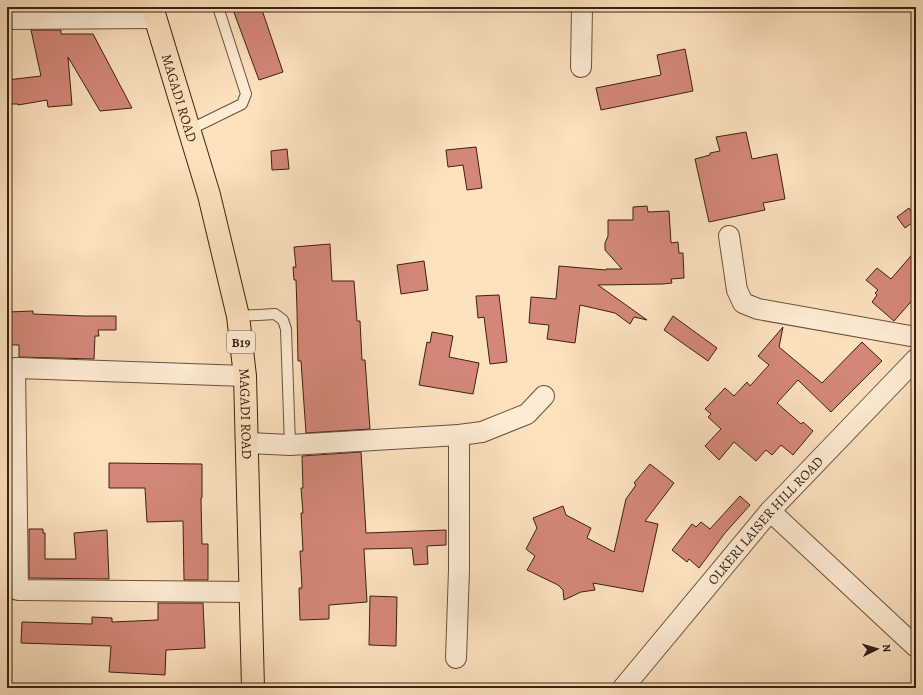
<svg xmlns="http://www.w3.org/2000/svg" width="923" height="695" font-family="Alegreya,serif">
  <rect width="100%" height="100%" fill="#fce1bd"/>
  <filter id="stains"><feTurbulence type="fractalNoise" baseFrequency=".005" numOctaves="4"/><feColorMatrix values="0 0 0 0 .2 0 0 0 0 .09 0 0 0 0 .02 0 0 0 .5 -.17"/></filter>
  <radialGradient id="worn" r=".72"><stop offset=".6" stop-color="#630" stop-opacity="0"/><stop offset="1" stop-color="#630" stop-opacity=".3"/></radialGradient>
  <path fill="#d48778" stroke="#3c2012" d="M232,7H261L283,72L259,80Z
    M31,30H61V34H93L132,108L100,111L68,57L72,105L48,107L47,100L18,105V104H7V80L41,76Z
    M685,49L693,91L601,110L596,88L661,75L657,55Z
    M746,132L752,159L777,154L785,199L763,203L765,210L709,222L695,159L710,155V153L720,151L716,137Z
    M476,147L482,188L467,190L463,165L448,167L446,150Z
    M287,149L289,169L272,170L271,151Z
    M647,206L648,212L669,211L671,243L678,242L679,253H683L684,278L671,279L672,283L663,284L598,285L647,320L634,317L630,324L615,313L580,305L575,343L547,339L549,325L529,323L531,297L556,299L559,266L606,270V269H622L605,250V243L608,236V220H633V207Z
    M909,208L916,220L905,228L897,217Z
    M330,244L332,281H354L357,321H360L362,360H365L370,429L306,433L301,361H298L297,310L296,280H294L293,267H296L294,247Z
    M916,250V296L894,321L872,302L877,295L875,293L878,290L866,280L877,268L891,279Z
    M424,261L428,290L401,294L397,265Z
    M499,295L507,362L490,364L484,317L478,318L476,296Z
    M33,311V314L84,316H116V330H98L99,336H95L94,359L19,357V345H8V312Z
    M673,316L717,348L708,361L664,330Z
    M783,327L779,347L822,383L862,342L882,361L831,412L798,380L777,403L801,424L803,422L813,431L793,455L781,445L772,455L766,450L756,461L734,442L719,460L705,446L721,429L708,417L711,414L705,409L725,388L734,396L747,382L750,386L769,365L758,356Z
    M432,332L453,336L449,357L479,363L473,394L419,385L427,342L430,343Z
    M361,452L366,533L446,530V545L427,546L428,564L414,565L412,548L364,549L367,602L329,605V619L300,620L299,588H302L300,551H303L301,513H303L301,488H303L302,456Z
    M109,463L202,464V498H201L202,544H208V580H184L183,521L147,522L145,488H109Z
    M650,464L674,483L645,521L658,524L643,592L593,583L595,590L581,592L564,600L563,590L558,585L527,570L535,556L526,549L537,528L533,518L563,506L566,515L591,528L587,538L614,552L626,499L636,485L634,483Z
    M740,496L750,505L725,533L699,568L689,559L687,562L672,550L692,524L696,527L701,522L710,529Z
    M29,529H43V533H45V559H76L74,533L107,530L109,579L29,578Z
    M370,596L397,597L396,646L369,645Z
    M158,603H203L205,648L166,650L165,675L109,672L111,646L21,643L22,622L92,624V617L112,618V622L158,620Z"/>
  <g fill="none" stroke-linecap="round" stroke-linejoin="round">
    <defs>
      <path id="service" d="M189,130L242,104L246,94L218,7
        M238,316L275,314L283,320L286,329L290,445"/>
      <g id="minor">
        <path d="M7,19L155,18"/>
        <path d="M581,67L582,7"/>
        <path d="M729,236L737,290L743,303L758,309L916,337"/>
        <path d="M15,368L18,590L251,592"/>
        <path d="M7,371L18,368L245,376"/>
        <path d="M247,443L290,445L459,435L482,432L527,414L544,396"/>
        <path d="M770,511L916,647"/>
        <path d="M456,658L459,570V435"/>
        <path id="s1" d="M623,688L770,511L916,359"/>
      </g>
      <g id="trunk">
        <path id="s2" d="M152,7L209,195L238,316L245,376L253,688"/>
      </g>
    </defs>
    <use href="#service" stroke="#6c503d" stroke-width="12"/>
    <use href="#minor" stroke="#6c503d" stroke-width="22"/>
    <use href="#trunk" stroke="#3c2012" stroke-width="24"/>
    <use href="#service" stroke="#fdecd4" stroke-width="10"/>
    <use href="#minor" stroke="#fdecd4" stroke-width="20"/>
    <use href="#trunk" stroke="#fce1bd" stroke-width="22"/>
  </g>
  <g text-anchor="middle" stroke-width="3.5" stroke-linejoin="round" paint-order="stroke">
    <rect fill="#fdecd4" stroke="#765d4c" stroke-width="1" x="227" y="331" width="28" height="22" rx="3"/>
    <g font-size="13" font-weight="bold" fill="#3c2012">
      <text x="241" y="347">B19</text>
    </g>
    <g font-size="14" fill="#3c2012" stroke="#fdecd4">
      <text dy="5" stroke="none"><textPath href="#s2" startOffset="95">MAGADI ROAD</textPath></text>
      <text dy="5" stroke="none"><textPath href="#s2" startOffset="419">MAGADI ROAD</textPath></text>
      <text dy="5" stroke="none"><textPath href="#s1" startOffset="220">OLKERI LAISER HILL ROAD</textPath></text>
    </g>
  </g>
  <rect width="923" height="695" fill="none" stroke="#fce1bd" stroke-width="24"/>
  <rect x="8" y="8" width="907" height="679" fill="none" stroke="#3c2012" stroke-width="2"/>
  <rect x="12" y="12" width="899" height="671" fill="none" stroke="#3c2012"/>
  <g transform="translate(877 649) rotate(85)" stroke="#fdecd4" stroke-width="3" paint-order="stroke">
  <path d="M0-3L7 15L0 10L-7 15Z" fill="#3c2012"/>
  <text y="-6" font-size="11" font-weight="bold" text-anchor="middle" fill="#3c2012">N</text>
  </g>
  <rect width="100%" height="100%" filter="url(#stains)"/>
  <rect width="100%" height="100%" fill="url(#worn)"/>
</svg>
